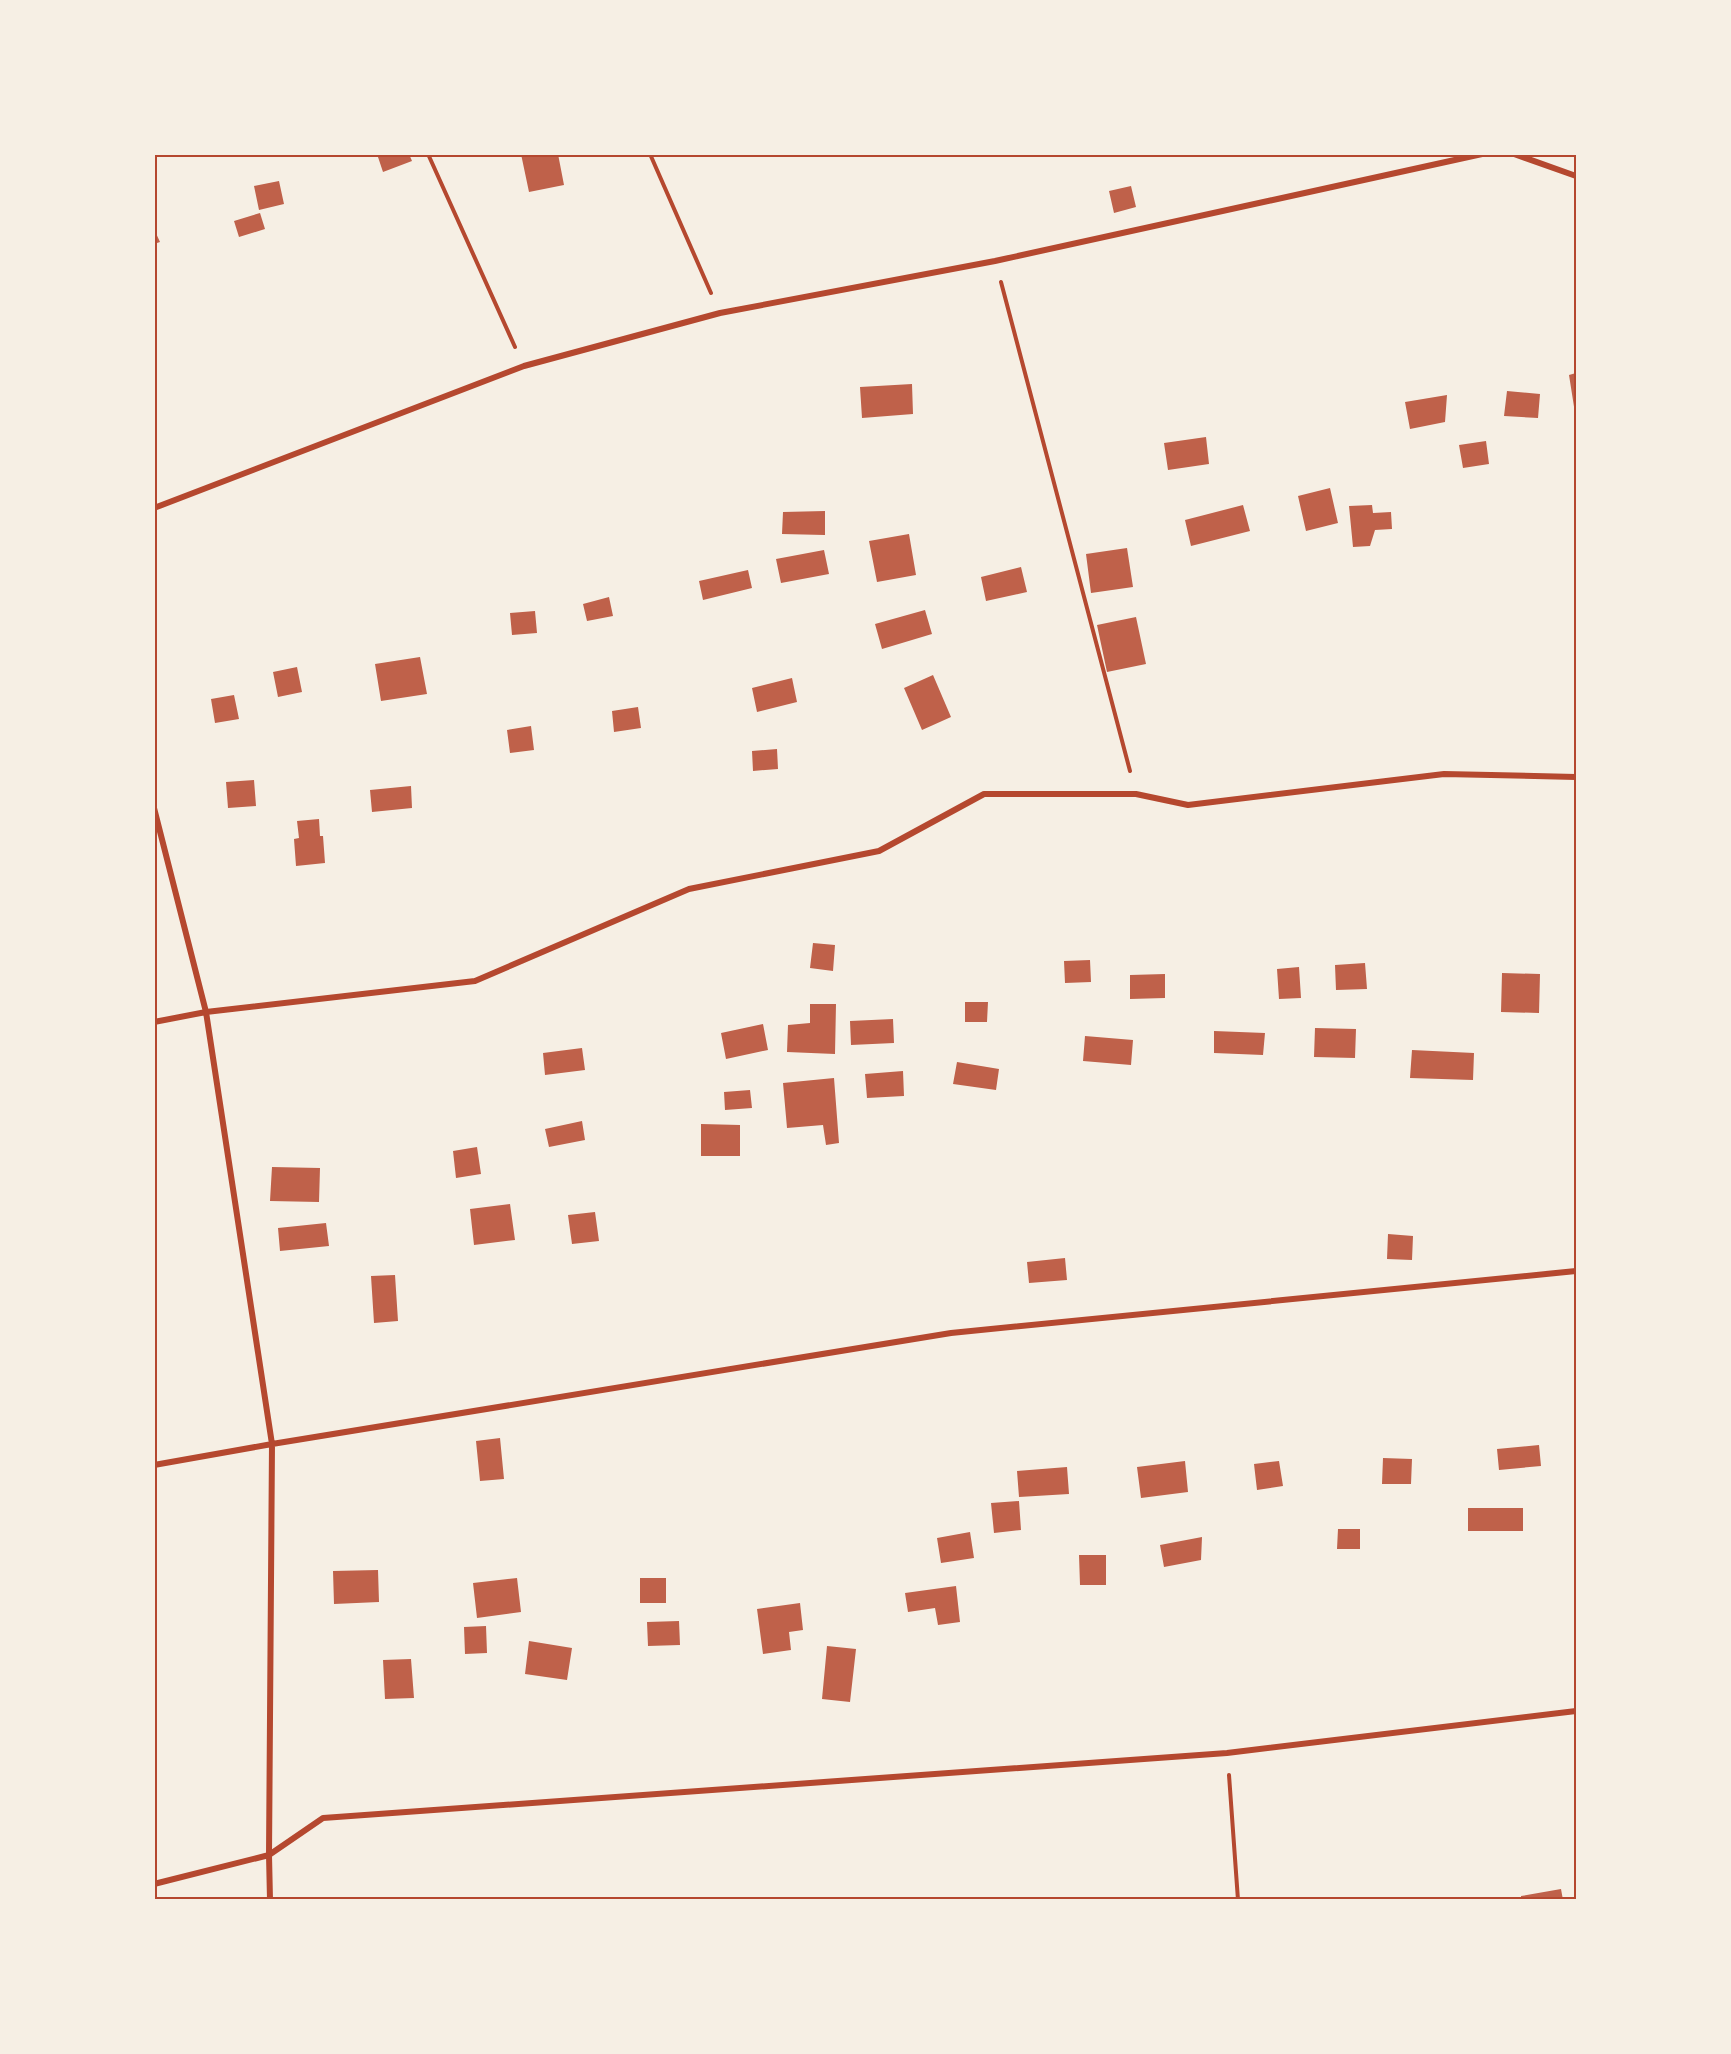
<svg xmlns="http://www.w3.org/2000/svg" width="1731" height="2054" font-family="'Source Sans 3',sans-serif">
  <rect width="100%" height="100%" fill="#f6efe4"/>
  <path fill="#bf614a" d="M377,154H409L412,161L383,172Z
    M521,154H558L564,185L529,192Z
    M279,181L284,204L259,210L254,186Z
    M1131,186L1136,207L1114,213L1109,191Z
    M260,213L265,229L239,237L234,221Z
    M154,229L160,242L154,244Z
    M1576,373V413H1575L1569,375Z
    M912,384L913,414L862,418L860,387Z
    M1507,391L1540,394L1538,418L1504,416Z
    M1447,395L1445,422L1410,429L1405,402Z
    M1206,437L1209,464L1168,470L1164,443Z
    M1486,441L1489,464L1463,468L1459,445Z
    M1330,488L1338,523L1306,531L1298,496Z
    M1243,505L1250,531L1191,546L1185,520Z
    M1372,505L1373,513L1391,512L1392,529L1375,530L1370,546L1353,547L1349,506Z
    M825,511V535L782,534L783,512Z
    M909,534L916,575L877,582L869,541Z
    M1127,548L1133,587L1091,593L1086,554Z
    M824,550L829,574L781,583L776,559Z
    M1021,567L1027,592L986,601L981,577Z
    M748,570L752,588L703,600L699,581Z
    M609,597L613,616L587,621L583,604Z
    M925,610L932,634L882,649L875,624Z
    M535,611L537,633L512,635L510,613Z
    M1136,617L1146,664L1107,672L1097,625Z
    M420,657L427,694L381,701L375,664Z
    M297,667L302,692L278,697L273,672Z
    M933,675L951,717L922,730L904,688Z
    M792,678L797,702L757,712L752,688Z
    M234,695L239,719L215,723L211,699Z
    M638,707L641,728L614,732L612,711Z
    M531,726L534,750L510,753L507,730Z
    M777,749L778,769L753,771L752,751Z
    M254,780L256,806L228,808L226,782Z
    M411,786L412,808L372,812L370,790Z
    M319,819L320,836H323L325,863L296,866L294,839L299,838L297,821Z
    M813,943L835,945L833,971L810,968Z
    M1090,960L1091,982L1065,983L1064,961Z
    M1365,963L1367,989L1336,990L1335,965Z
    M1299,967L1301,998L1279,999L1277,969Z
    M1502,973L1540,974L1539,1013L1501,1012Z
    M1165,974V998L1130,999V975Z
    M965,1002H988L987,1022H965Z
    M810,1004H836L835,1054L787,1052L788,1025L810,1023Z
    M893,1019L894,1043L851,1045L850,1021Z
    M763,1024L768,1050L726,1059L721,1033Z
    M1315,1028L1356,1029L1355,1058L1314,1057Z
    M1214,1031L1265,1033L1263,1055L1214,1053Z
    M1085,1036L1133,1040L1131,1065L1083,1061Z
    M582,1048L585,1070L545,1075L543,1053Z
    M1412,1050L1474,1053L1473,1080L1410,1078Z
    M957,1062L999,1069L996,1090L953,1084Z
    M903,1071L904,1096L867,1098L865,1074Z
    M834,1078L839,1143L826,1145L823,1125L787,1128L783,1083Z
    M750,1090L752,1108L725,1110L724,1092Z
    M582,1121L585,1140L549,1147L545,1129Z
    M701,1124L740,1125V1156H701Z
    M477,1147L481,1174L456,1178L453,1151Z
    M272,1167L320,1168L319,1202L270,1201Z
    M510,1204L515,1240L474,1245L470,1209Z
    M595,1212L599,1241L572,1244L568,1215Z
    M326,1223L329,1246L280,1251L278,1228Z
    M1388,1234L1413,1236L1412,1260L1387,1259Z
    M1065,1258L1067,1280L1029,1283L1027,1262Z
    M395,1275L398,1321L374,1323L371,1276Z
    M500,1438L504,1479L480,1481L476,1441Z
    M1539,1445L1541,1466L1499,1470L1497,1449Z
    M1383,1458L1412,1459L1411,1484H1382Z
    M1185,1461L1188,1492L1141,1498L1137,1467Z
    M1279,1461L1283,1486L1257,1490L1254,1464Z
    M1067,1467L1069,1494L1019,1497L1017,1471Z
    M1019,1501L1021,1530L994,1533L991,1503Z
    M1468,1508H1523V1531H1468Z
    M1338,1529H1360V1549H1337Z
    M970,1532L974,1558L941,1563L937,1538Z
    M1202,1537L1201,1560L1164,1567L1160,1545Z
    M1079,1555H1106V1585H1080Z
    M378,1570L379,1602L334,1604L333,1571Z
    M517,1578L521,1612L477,1618L473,1583Z
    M640,1578H666V1603H640Z
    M956,1586L960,1622L938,1625L935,1608L908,1612L905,1593Z
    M800,1603L803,1630L789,1632L791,1650L763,1654L757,1609Z
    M679,1621L680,1645L648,1646L647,1622Z
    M486,1626L487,1653L465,1654L464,1627Z
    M529,1641L572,1648L567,1680L525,1674Z
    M827,1646L856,1649L850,1702L822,1699Z
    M411,1659L414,1698L385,1699L383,1660Z
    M1561,1889L1563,1900H1521V1896Z"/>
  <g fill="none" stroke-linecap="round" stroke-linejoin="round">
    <path stroke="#b5482f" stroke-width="4" d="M428,154L515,347
      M650,154L711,293
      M1001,282L1130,771
      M1229,1775L1238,1900"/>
    <path stroke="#b5482f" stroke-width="6" d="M1514,154L1576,176
      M154,508L524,366L720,313L995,261L1482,154
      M154,808L206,1012L272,1444L269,1855L270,1900
      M154,1022L206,1012L475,981L689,889L879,851L984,794H1136L1188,805L1444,774L1576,777
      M154,1465L272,1444L951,1333L1576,1271
      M154,1884L269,1855L323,1818L1227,1753L1576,1711"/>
  </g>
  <rect width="1731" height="2054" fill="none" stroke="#f6efe4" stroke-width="312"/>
  <rect x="156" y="156" width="1419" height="1742" fill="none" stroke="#b5482f" stroke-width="2"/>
</svg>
